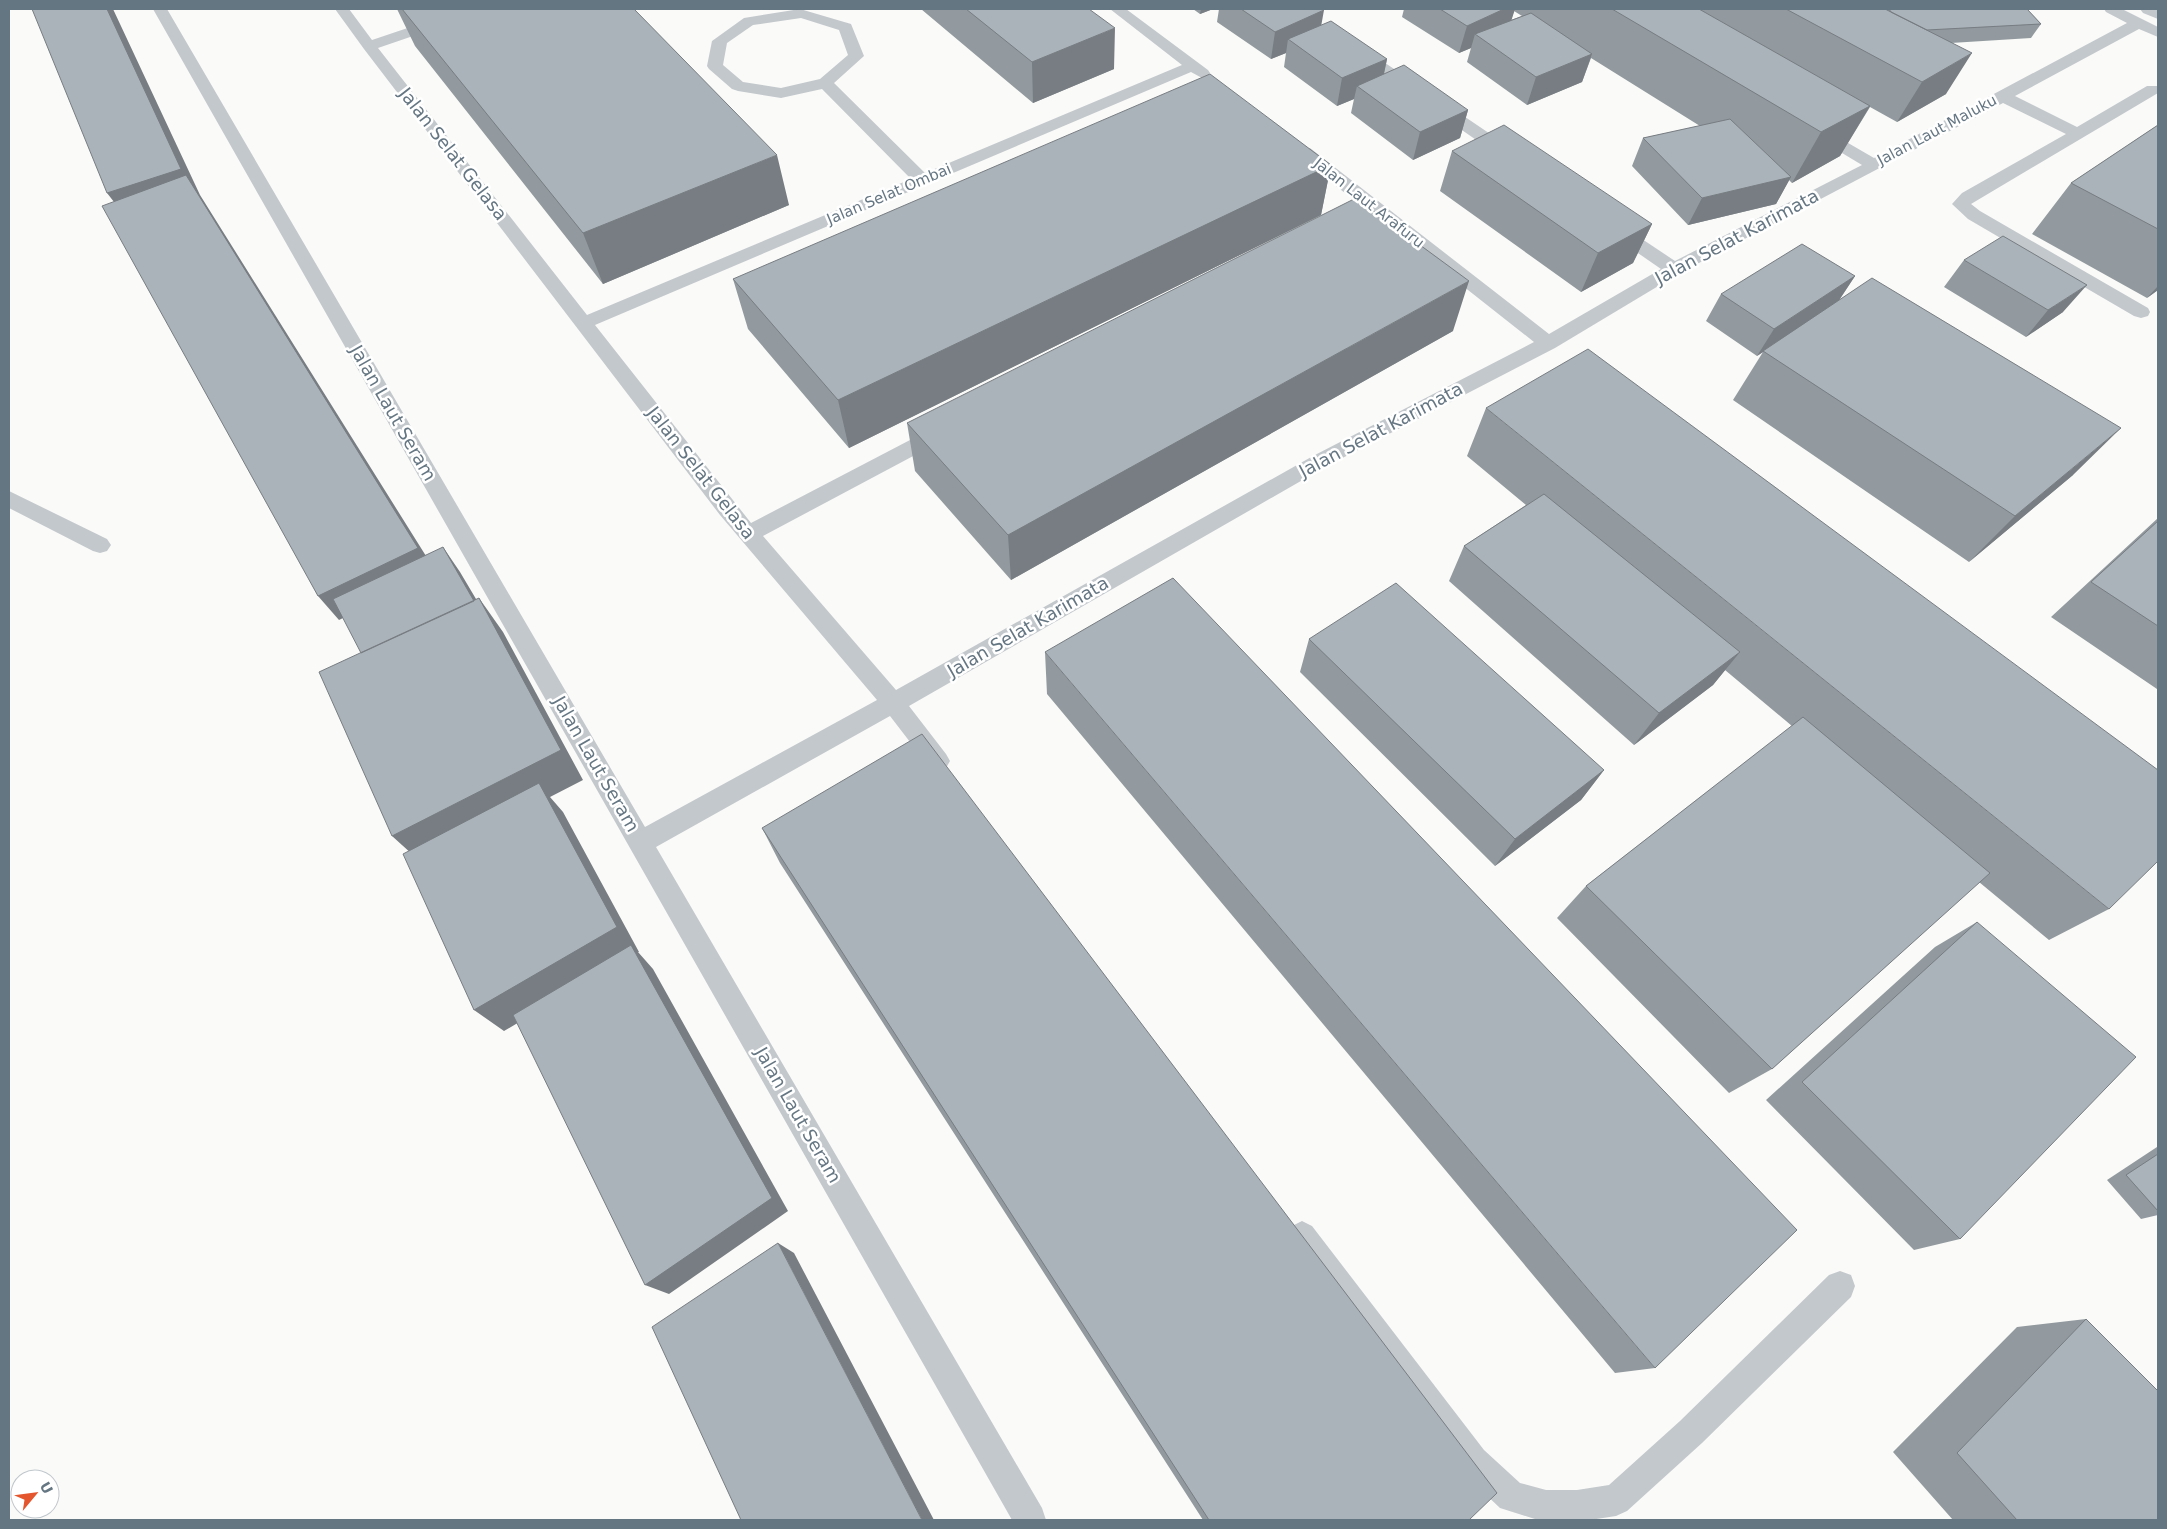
<svg xmlns="http://www.w3.org/2000/svg" width="2167" height="1529" font-family="'DejaVu Sans',sans-serif">
  <rect width="100%" height="100%" fill="#fafaf8"/>
  <g fill="none" stroke-linecap="round" stroke-linejoin="round">
    <path fill="#c3c8cc" fill-rule="evenodd" d="M153,9H167L645,827L877,700L720,515L364,49L335,9H349L372,40L464,9H485L483,12L378,48L587,315L911,179L822,89L781,98L738,91L732,89L709,69L707,66L712,41L744,18L800,9L851,24L864,56L834,83L925,173L1182,65L1110,9H1126L1208,70L1210,73L1208,76L1202,78L1191,72L595,325L751,523L933,428L940,426L947,428L950,433L947,438L763,536L896,690L1313,456L1534,342L1298,156L1296,152L1298,148H1310L1549,334L1661,269L1609,233L1606,229L1609,225L1615,223L1621,225L1675,261L1862,165L1812,135L1810,132L1812,129H1824L1874,158L2127,23L2106,12L2104,9H2122L2158,27V37L2139,29L2015,96L2077,127L2147,86H2158V93L1971,204L1980,211L2148,308L2150,312L2148,316L2141,318L2134,316L1968,219L1952,204L1962,193L2066,134L2003,103L1680,273L1555,348L1327,466L909,706L946,754L950,761L946,768L938,771L930,768L890,716L656,847L1042,1508L1046,1520H1012ZM801,18L839,30L848,55L820,79L781,88L743,82L723,65L727,43L753,25Z
      M1358,46L1363,48L1514,150L1516,154L1514,158H1502L1353,54L1350,51L1353,48Z
      M9,491L107,539L111,545L107,551L100,553L93,551L9,508Z
      M1302,1221L1312,1226L1484,1450L1520,1483L1546,1490H1577L1609,1485L1680,1421L1829,1275L1840,1271L1851,1275L1855,1286L1851,1297L1702,1443L1627,1511L1616,1516L1590,1520H1538L1500,1508L1462,1472L1292,1246L1287,1236L1292,1226Z"/>
    <path fill="#c3c8cc" fill-rule="evenodd" d="M2140,9H2158V19L2143,13Z"/>
  </g>
  <path fill="#929a9f" fill-rule="evenodd" d="M397,9H634L789,205L603,284L415,46Z
    M921,9H1089L1114,69L1033,103Z
    M1193,9H1213L1200,14Z
    M1219,9H1321V25L1387,59L1384,74L1468,110L1460,138L1413,160L1351,113L1354,99L1337,106L1284,67L1286,53L1271,59L1217,22Z
    M1404,9H2027L2041,24L2031,38L1951,43L1946,94L1897,122L1870,107L1840,156L1792,183L1789,180L1776,204L1688,225L1632,166L1643,138L1700,126L1591,58L1582,82L1527,105L1467,62L1471,48L1459,53L1402,17ZM1514,11L1522,16L1511,20Z
    M2158,125V290L2147,298L2032,234L2071,183Z
    M1452,151L1652,224L1633,263L1581,292L1440,191Z
    M1331,165L1321,215L849,448L748,329L733,279Z
    M1964,260L2063,312L2026,337L1944,287Z
    M1855,276L1840,299L2073,475L1969,562L1733,400L1763,352L1757,356L1706,321L1721,294Z
    M1453,331L1011,580L915,471L907,423Z
    M1486,408L2109,909L2049,940L1979,882L1772,1069L1729,1093L1557,918L1586,886L1792,726L1725,670L1713,685L1634,745L1449,581L1464,546L1526,505L1467,456Z
    M2158,518V688L2157,689L2051,617Z
    M1309,639L1604,770L1581,800L1495,866L1300,672Z
    M1045,652L1655,1368L1615,1373L1047,694Z
    M762,828L1469,1520H1203L780,863Z
    M1977,922L1960,1239L1914,1250L1766,1100L1935,947Z
    M2157,1147H2158V1215L2141,1219L2107,1180Z
    M2086,1319L2158,1520H1953L1893,1452L2017,1327Z"/>
  <path fill="#777d82" d="M107,9H113L200,195L436,572L339,620L318,596L129,221L107,193Z
    M1201,9H1213L1200,14Z
    M1504,9H1515L1508,31L1475,34L1471,48L1459,53L1467,26Z
    M1324,10L1319,38L1288,39L1286,53L1271,59L1275,32Z
    M1115,28L1114,69L1033,103L1032,62Z
    M1972,53L1946,94L1897,122L1922,82Z
    M1592,54L1582,82L1527,105L1536,77Z
    M1387,59L1381,87L1357,86L1354,99L1337,106L1342,78Z
    M1870,106L1840,156L1792,183L1821,132Z
    M1468,110L1460,138L1413,160L1420,132Z
    M777,155L789,205L603,284L583,233Z
    M1331,165L1321,215L849,448L838,400Z
    M1791,177L1776,204L1688,225L1702,198Z
    M1652,224L1633,263L1581,292L1598,253Z
    M1855,276L1837,303L1757,356L1774,329Z
    M1469,281L1453,331L1011,580L1008,535Z
    M2087,285L2063,312L2026,337L2048,310Z
    M2158,286V290L2147,298Z
    M2121,428L2073,475L1969,562L2015,516Z
    M443,547L460,572L492,626L384,680Z
    M479,598L503,632L583,780L550,797L563,812L639,952H638L653,969L788,1211L669,1294L645,1285L636,953L504,1031L474,1010L423,864L392,836Z
    M1740,652L1713,685L1634,745L1659,713Z
    M1604,770L1581,800L1495,866L1515,839Z
    M778,1243L794,1253L934,1520H922Z"/>
  <path fill="#aab3b9" stroke="#777d82" d="M32,9H107L181,169L107,193Z
    M402,9H634L777,155L583,233Z
    M966,9H1089L1115,28L1032,62Z
    M1241,9H1321L1324,10L1275,32Z
    M1440,9H1504L1467,26Z
    M1612,9H1699L1870,106L1821,132Z
    M1786,9H1885L1972,53L1922,82Z
    M1889,9H2027L2041,24L1927,30L1891,12Z
    M1531,13L1592,54L1536,77L1475,34Z
    M1331,21L1387,59L1342,78L1288,39Z
    M1404,65L1468,110L1420,132L1357,86Z
    M1210,74L1331,165L838,400L733,279Z
    M1730,119L1791,177L1702,198L1643,138Z
    M1504,125L1652,224L1598,253L1452,151Z
    M2158,125V229L2071,183Z
    M186,175L418,548L318,596L102,206Z
    M1356,198L1469,281L1008,535L907,423Z
    M2003,236L2087,285L2048,310L1964,260Z
    M1802,244L1855,276L1774,329L1721,294Z
    M1872,278L2121,428L2015,516L1763,351Z
    M1588,349L2158,770V861L2109,909L1486,408Z
    M1544,494L1740,652L1659,713L1464,546Z
    M2158,521V626L2091,582Z
    M443,547L474,601L361,653L333,599Z
    M1173,578L1797,1230L1655,1368L1045,652Z
    M1396,583L1604,770L1515,839L1309,639Z
    M479,598L561,750L392,836L319,672Z
    M1803,717L1990,873L1772,1069L1586,886Z
    M922,734L1497,1493L1469,1520H1209L762,828Z
    M539,783L617,927L474,1010L403,854Z
    M1977,922L2136,1057L1960,1239L1802,1082Z
    M631,945L772,1198L645,1285L513,1015Z
    M2158,1154V1211L2126,1175Z
    M778,1243L922,1520H741L652,1327Z
    M2086,1319L2158,1391V1520H2017L1957,1453Z"/>
  <g text-anchor="middle" stroke-width="5" stroke-linejoin="round" paint-order="stroke">
    <g font-size="15" fill="#657683" stroke="#fff">
      <text transform="translate(1937 130) rotate(-28)" y="5">Jalan Laut Maluku</text>
      <text transform="translate(889 194) rotate(-23)" y="5">Jalan Selat Ombai</text>
      <text transform="translate(1369 203) rotate(38)" y="5">Jalan Laut Arafuru</text>
    </g>
    <g font-size="18" fill="#657683" stroke="#fff">
      <text transform="translate(453 154) rotate(52)" y="6">Jalan Selat Gelasa</text>
      <text transform="translate(1737 237) rotate(-28)" y="6">Jalan Selat Karimata</text>
      <text transform="translate(393 413) rotate(60)" y="6">Jalan Laut Seram</text>
      <text transform="translate(1381 430) rotate(-28)" y="6">Jalan Selat Karimata</text>
      <text transform="translate(701 473) rotate(52)" y="6">Jalan Selat Gelasa</text>
      <text transform="translate(1028 627) rotate(-30)" y="6">Jalan Selat Karimata</text>
      <text transform="translate(596 764) rotate(60)" y="6">Jalan Laut Seram</text>
      <text transform="translate(798 1115) rotate(60)" y="6">Jalan Laut Seram</text>
    </g>
  </g>
  <rect width="2167" height="1529" fill="none" stroke="#657683" stroke-width="20"/>
  <g transform="translate(35 1494) rotate(61)"><circle r="24" fill="#ffffff" stroke="#c1c8cd"/>
  <path d="M0-4L9 19L0 12L-9 19Z" fill="#e4572e"/>
  <text y="-8" font-size="14" font-weight="bold" text-anchor="middle" fill="#657683">U</text>
  </g>
</svg>
